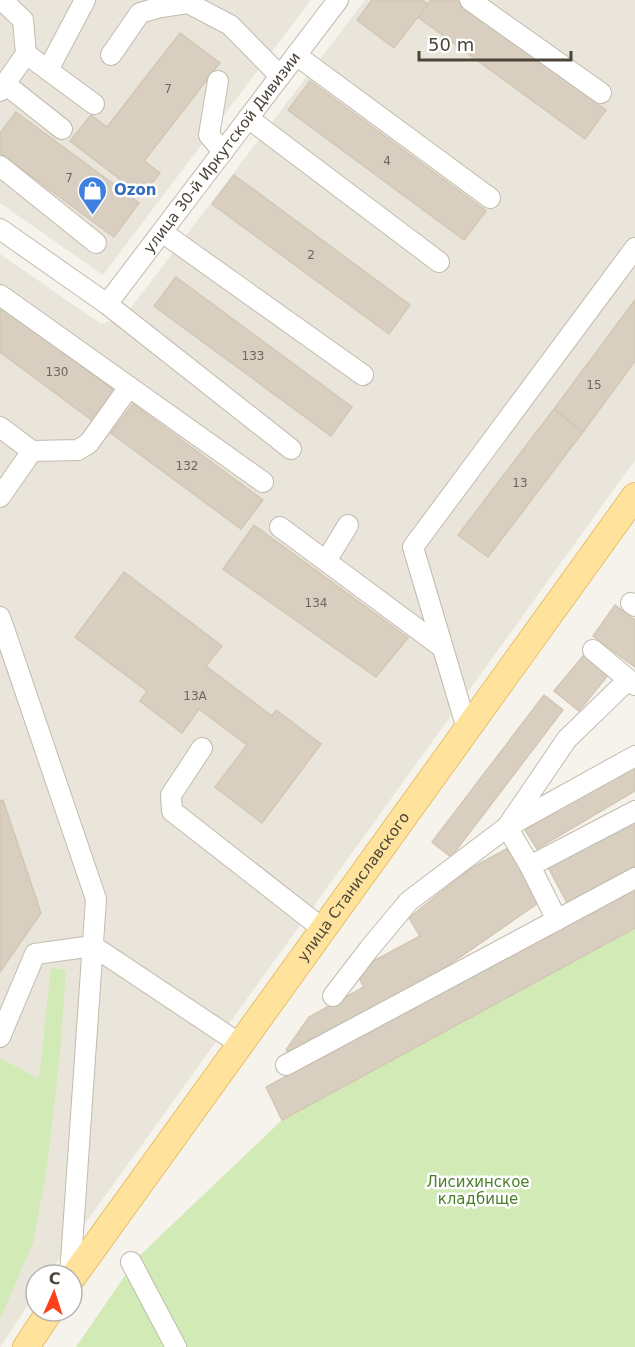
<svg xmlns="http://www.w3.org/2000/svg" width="635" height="1347" font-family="'DejaVu Sans',sans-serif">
  <rect width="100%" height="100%" fill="#f6f3ec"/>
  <path fill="#eae5da" d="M0,0H311L103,275L0,203Z
    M365,0H635V460L48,1275H36V1293L0,1347V254L101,324L124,317Z"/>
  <path fill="#d2eab5" d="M635,928V1347H76L137,1258L282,1120Z
    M51,967L66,971L60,1053L47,1168L33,1243L0,1319V1058L39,1079Z"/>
  <path fill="#d8cfc1" stroke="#d3c7b4" stroke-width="1.5" d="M372,0H422L428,4L394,48L357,20Z
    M431,0H456L606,110L585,139L418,17Z
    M180,33L220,63L144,161L160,173L142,196L70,141L91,115L107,127Z
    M310,81L486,211L464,240L288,110Z
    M16,112L139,203L114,237L0,153V133Z
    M234,175L410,305L389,334L212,204Z
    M176,277L352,407L331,436L154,306Z
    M635,300V361L583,432L554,409Z
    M0,306L115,391L93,421L0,352Z
    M133,404L263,500L241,529L111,433Z
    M554,409L583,432L488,557L458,535Z
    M254,525L408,638L376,677L223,569Z
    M124,572L222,646L206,666L272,716L276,710L321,744L262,823L215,787L247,745L199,709L182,733L140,701L147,691L75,637Z
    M615,605L635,620V667L593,636Z
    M584,655L609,674L579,711L554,691Z
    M544,695L563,710L451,857L432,842Z
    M635,765V791L537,849L525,830Z
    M3,800L41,913L0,972V801Z
    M635,821V866L567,903L548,867Z
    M508,848L541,901L440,971L288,1052L286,1050L309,1017L364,987L355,971L420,936L409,918L470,869Z
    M635,890V928L282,1120L266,1087Z"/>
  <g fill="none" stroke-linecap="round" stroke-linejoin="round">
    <defs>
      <g id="minor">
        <path d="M470,0L601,93"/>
        <path d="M26,54L94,104"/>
        <path d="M111,55L140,13L161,7L188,3L230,25L280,76"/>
        <path d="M296,55L490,198"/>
        <path d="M48,70L85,0"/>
        <path d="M218,81L209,135L223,152"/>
        <path d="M5,84L62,129"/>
        <path d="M0,91L26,54L23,20L2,0"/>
        <path d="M248,118L439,262"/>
        <path d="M0,166L96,243"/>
        <path d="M0,229L107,304L291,449"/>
        <path d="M162,232L363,375"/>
        <path d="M0,295L263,482"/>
        <path id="s1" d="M107,304L338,0"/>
        <path d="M0,427L32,451L0,497"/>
        <path d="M32,451L78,450L89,443L129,387"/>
        <path d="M280,527L443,648"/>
        <path d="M326,561L348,525"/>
        <path d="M631,603L635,606"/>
        <path d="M0,617L96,899L70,1275"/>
        <path d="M593,650L635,685"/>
        <path d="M467,729L413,547L635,248"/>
        <path d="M202,748L171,795L172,811L323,929"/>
        <path d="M530,866L635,811"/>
        <path d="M557,920L530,866L507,827L567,739L628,680"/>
        <path d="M333,996L369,949L409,901L507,827L635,756"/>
        <path d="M0,1037L35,954L93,946L240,1044"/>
        <path d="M286,1065L635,878"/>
        <path d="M131,1262L176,1347"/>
      </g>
      <g id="major">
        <path id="s2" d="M72,1278L635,496"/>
        <path d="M26,1347L50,1311"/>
      </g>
    </defs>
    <use href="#minor" stroke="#c2bbae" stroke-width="22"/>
    <use href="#major" stroke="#e6c16a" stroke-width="28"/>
    <use href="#minor" stroke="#fff" stroke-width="20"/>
    <use href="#major" stroke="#ffe39c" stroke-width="26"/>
  </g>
  <defs>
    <symbol id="shop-pin" viewBox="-11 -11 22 30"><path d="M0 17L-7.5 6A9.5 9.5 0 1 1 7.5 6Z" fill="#3f7fe0" stroke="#fff"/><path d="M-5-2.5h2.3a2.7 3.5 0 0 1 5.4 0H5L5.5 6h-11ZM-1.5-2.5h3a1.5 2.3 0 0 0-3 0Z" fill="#fff"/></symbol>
  </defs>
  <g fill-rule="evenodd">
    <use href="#shop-pin" x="76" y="174" width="33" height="45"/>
  </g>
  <g text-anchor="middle" stroke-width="5" stroke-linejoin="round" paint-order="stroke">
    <g font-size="12" fill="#6e675b">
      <text x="168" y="93">7</text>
      <text x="387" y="165">4</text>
      <text x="69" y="182">7</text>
      <text x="311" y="259">2</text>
      <text x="253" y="360">133</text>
      <text x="57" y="376">130</text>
      <text x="594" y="389">15</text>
      <text x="187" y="470">132</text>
      <text x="520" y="487">13</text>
      <text x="316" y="607">134</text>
      <text x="195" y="700">13А</text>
    </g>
    <g font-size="15" fill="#4b4439" stroke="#fff">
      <text dy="5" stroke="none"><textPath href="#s1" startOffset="190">улица 30-й Иркутской Дивизии</textPath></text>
      <text dy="5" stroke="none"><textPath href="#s2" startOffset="482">улица Станиславского</textPath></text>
    </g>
    <g font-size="15" font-weight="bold" fill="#366cbe" stroke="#fff" text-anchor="start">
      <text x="114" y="195">Ozon</text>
    </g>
    <g font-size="15" fill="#4a7f2a" stroke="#fff">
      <text x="478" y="1187">Лисихинское<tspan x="478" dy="17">кладбище</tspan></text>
    </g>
  </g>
  <g transform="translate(54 1293) rotate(3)"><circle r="28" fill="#ffffff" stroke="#b7b4b0" stroke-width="1.5"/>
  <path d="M0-4.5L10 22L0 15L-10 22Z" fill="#fc3f1d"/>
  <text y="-9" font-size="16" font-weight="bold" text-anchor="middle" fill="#4b4439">С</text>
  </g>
  <path d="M419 51v9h152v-9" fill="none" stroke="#4b4439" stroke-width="3"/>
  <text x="428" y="51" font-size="18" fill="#4b4439" stroke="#ffffff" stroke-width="4.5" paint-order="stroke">50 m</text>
</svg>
